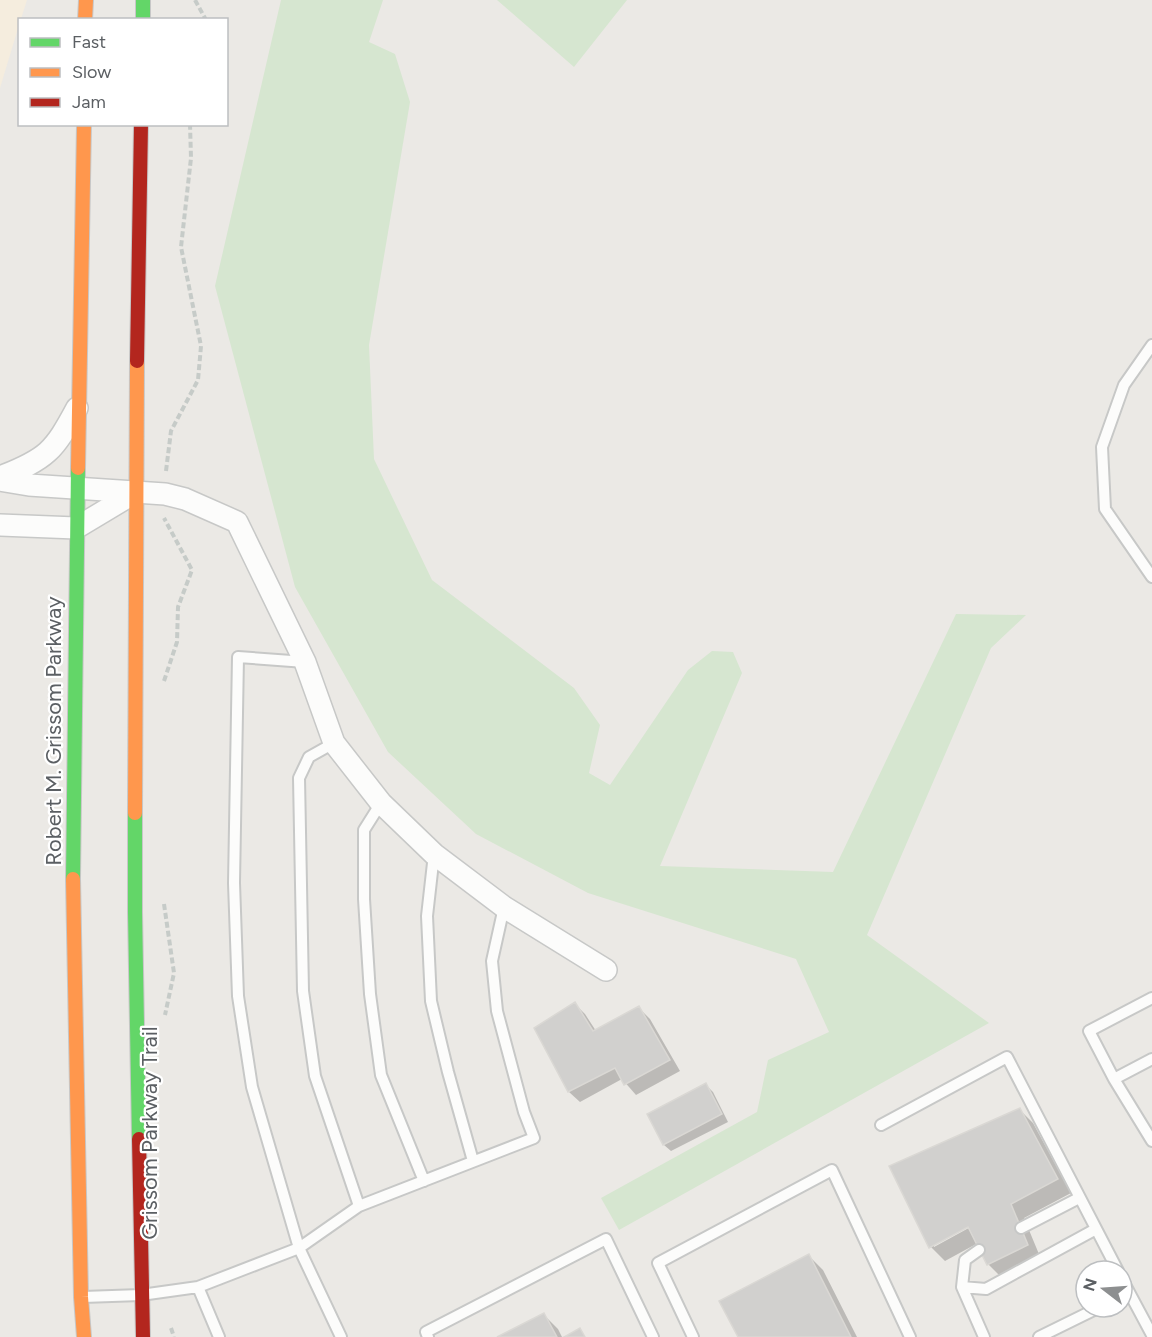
<svg xmlns="http://www.w3.org/2000/svg" width="1152" height="1337" font-family="Figtree,sans-serif">
  <rect width="100%" height="100%" fill="#ebe9e5"/>
  <path fill="#f5edde" d="M0,0H27L21,19L20,20L19,25L0,88Z"/>
  <path fill="#d6e6d0" d="M281,0H383L369,42L395,54L410,102L369,345L374,459L432,580L574,688L600,725L589,773L610,785L688,670L712,651L733,652L742,673L660,866L833,872L956,614L1026,615L991,648L867,935L989,1023L619,1230L601,1198L757,1112L768,1060L829,1032L796,959L588,893L476,834L388,752L295,587L215,286Z
    M497,0H627L574,67Z"/>
  <path fill="#0003" fill-rule="evenodd" d="M575,1004L585,1014L596,1031L639,1008L650,1019L680,1071L636,1095L622,1079L580,1102L569,1092L536,1028Z
    M706,1085L713,1092L728,1122L671,1151L664,1145L649,1115Z
    M1019,1109L1033,1123L1071,1193L1024,1218L1041,1259L1002,1278L988,1264L978,1243L945,1261L931,1247ZM974,1222L976,1224L934,1247V1244Z
    M809,1256L823,1270L857,1337H739Z
    M544,1315L558,1329L562,1337H500Z"/>
  <path fill="#d1d0ce" stroke="#dad8d4" stroke-width="1.5" d="M575,1002L593,1031L639,1006L670,1060L624,1085L615,1068L568,1092L534,1028Z
    M706,1083L722,1114L663,1145L647,1114Z
    M1020,1108L1058,1179L1011,1204L1028,1245L987,1265L968,1227L929,1248L889,1166Z
    M809,1254L851,1337H738L719,1301Z
    M544,1313L557,1337H497Z
    M580,1328L585,1337H564Z"/>
  <g fill="none" stroke-linecap="round" stroke-linejoin="round">
    <defs>
      <path id="lane" d="M1152,345L1124,385L1102,447L1105,509L1152,577
        M305,662L238,657L234,883L238,996L252,1087L299,1248L341,1337
        M334,743L309,757L299,778L303,991L315,1076L359,1206
        M381,803L364,830V899L370,994L381,1075L424,1181
        M434,854L427,916L431,1001L448,1072L473,1161
        M1152,998L1089,1031L1114,1079L1152,1059
        M1114,1079L1152,1141
        M881,1125L1007,1057L1118,1271
        M1021,1228L1079,1198
        M979,1250L965,1260L962,1287L984,1337
        M1122,1279L1152,1335
        M198,1287L219,1337
        M962,1287L986,1289L1096,1229
        M83,1297L141,1295L198,1287L299,1248L359,1206L534,1138L524,1112L497,1011L492,961L504,907
        M428,1337L426,1332L606,1239L653,1337
        M693,1337L658,1263L832,1170L910,1337
        M1039,1337L1100,1307"/>
      <path id="street" d="M0,477C47,459 54,451 77,408
        M0,480L29,485L165,494L185,499L237,522L305,662L334,743L381,803L434,854L504,907L606,970
        M0,525L76,528L136,492"/>
      <path id="fast" d="M143,0V20
        M135,813V912L139,1139
        M73,879L78,468"/>
      <path id="slow" d="M85,20L86,0
        M78,468L84,124
        M135,813L137,361
        M73,879L81,1297L84,1337"/>
      <path id="jam" d="M137,361L141,124
        M139,1139L143,1337"/>
    </defs>
    <use href="#lane" stroke="#c7c8c7" stroke-width="14"/>
    <use href="#street" stroke="#c7c8c7" stroke-width="24"/>
    <use href="#fast" stroke="#c7c7c7" stroke-width="16"/>
    <use href="#slow" stroke="#c7c7c7" stroke-width="16"/>
    <use href="#jam" stroke="#c7c7c7" stroke-width="16"/>
    <path stroke="#c6cbc8" stroke-width="4" stroke-dasharray="6 3" stroke-linecap="butt" d="M195,0L206,20
      M226,58V62
      M166,471L171,431L198,380L201,346L181,247L191,158L190,124
      M164,681L177,642L178,607L192,570L164,518
      M164,904L174,973L165,1015
      M171,1328L174,1337"/>
    <use href="#lane" stroke="#fcfcfb" stroke-width="10"/>
    <use href="#street" stroke="#fcfcfb" stroke-width="21"/>
    <use href="#fast" stroke="#63d668" stroke-width="14"/>
    <use href="#slow" stroke="#ff974d" stroke-width="14"/>
    <use href="#jam" stroke="#b3261e" stroke-width="14"/>
  </g>
  <g text-anchor="middle" stroke-width="4.5" stroke-linejoin="round" paint-order="stroke">
    <g font-size="22" fill="#5b5f63" stroke="#fff">
      <text transform="translate(53 731) rotate(-90)" y="8">Robert M. Grissom Parkway</text>
      <text transform="translate(149 1133) rotate(-90)" y="8">Grissom Parkway Trail</text>
    </g>
  </g>
  <rect x="18" y="18" width="210" height="108" fill="#ffffff" stroke="#bdbfc1" stroke-width="1.5"/>
  <rect x="30" y="38" width="30" height="9" fill="#63d668" stroke="#bdbfc1" stroke-width="1.5"/>
  <text x="72" y="48" font-size="18" fill="#5b5f63">Fast</text>
  <rect x="30" y="68" width="30" height="9" fill="#ff974d" stroke="#bdbfc1" stroke-width="1.5"/>
  <text x="72" y="78" font-size="18" fill="#5b5f63">Slow</text>
  <rect x="30" y="98" width="30" height="9" fill="#b3261e" stroke="#bdbfc1" stroke-width="1.5"/>
  <text x="72" y="108" font-size="18" fill="#5b5f63">Jam</text>
  <g transform="translate(1104 1289) rotate(287)"><circle r="28" fill="#ffffff" stroke="#bdbfc1" stroke-width="1.5"/>
  <path d="M0-4.5L10 22L0 15L-10 22Z" fill="#8d8f90"/>
  <text y="-9" font-size="16" font-weight="bold" text-anchor="middle" fill="#5b5f63">N</text>
  </g>
</svg>
